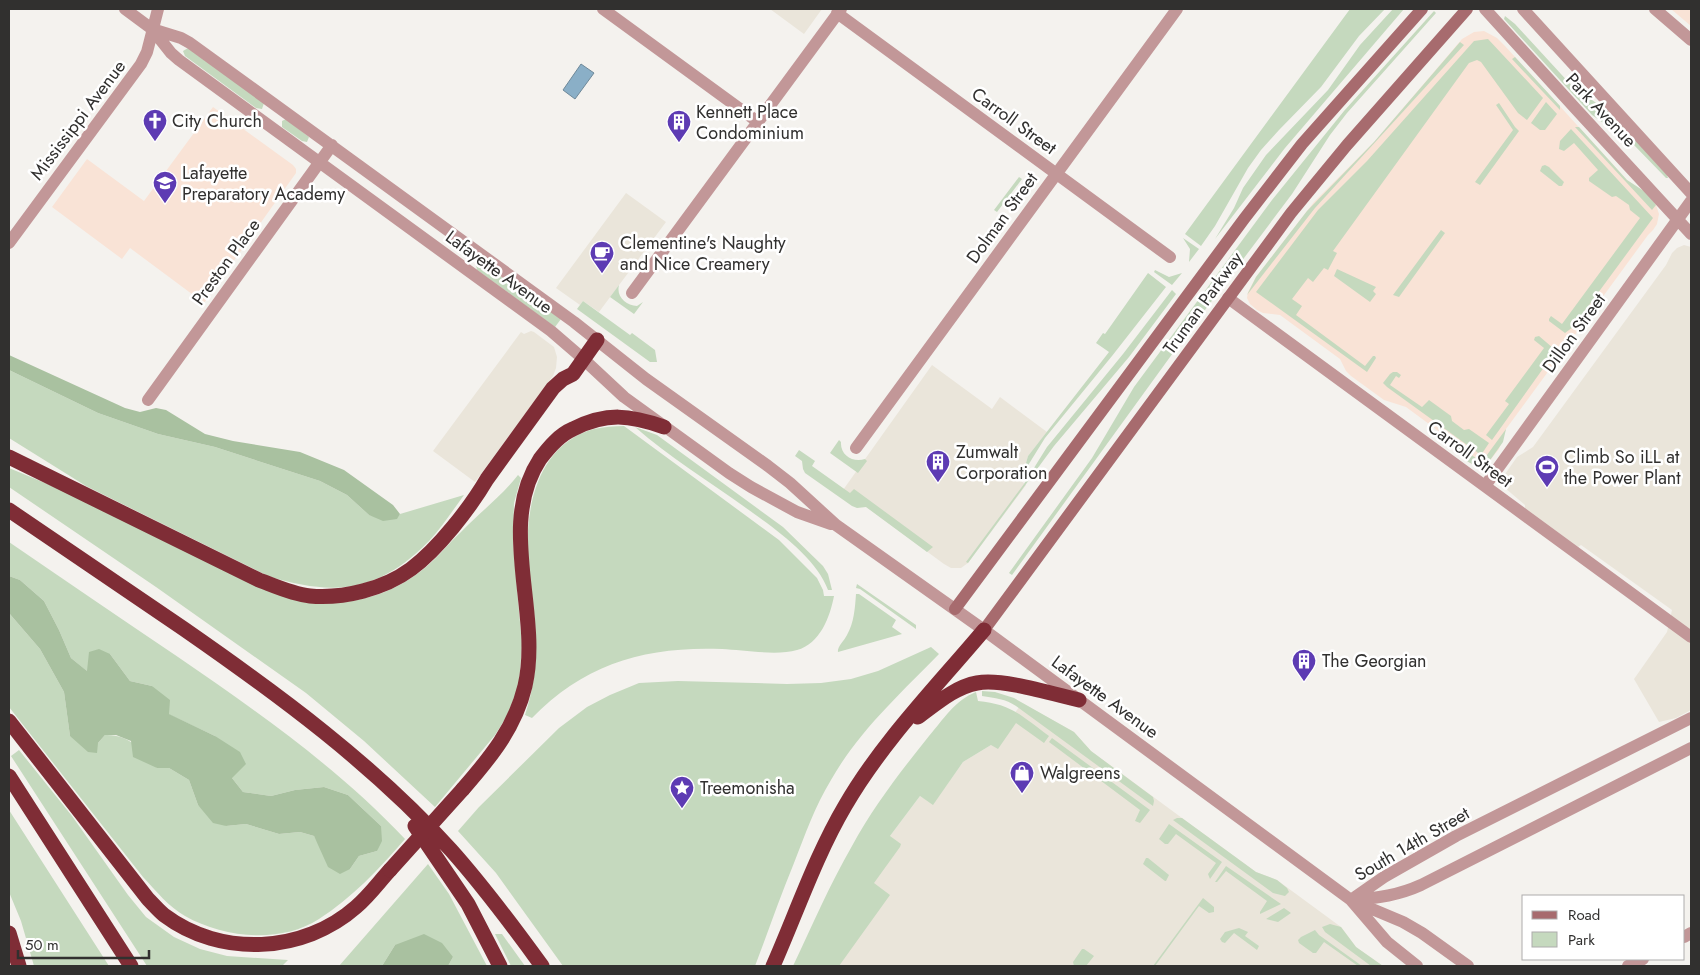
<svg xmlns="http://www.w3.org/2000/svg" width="1700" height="975" font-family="Jost,sans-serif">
  <rect width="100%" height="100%" fill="#f4f2ee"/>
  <path fill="#eae5da" d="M770,9H822L804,34Z
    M626,193L666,222L599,312L583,301L580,305L556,288Z
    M1684,245L1691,247V710L1676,718L1659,722L1634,679L1667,632L1672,610L1581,545L1578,547L1525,508V505L1505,488L1503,483V477L1517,457L1533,447L1666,265L1672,253L1677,248Z
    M531,331L534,332L554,347L557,357L556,368L553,376L475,482L433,451L521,332L524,334Z
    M932,365L992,409L1000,397L1047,432L1028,456L1026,463L1027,467L1019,479L1026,485L968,563L961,568H951L944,564L843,490Z
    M1022,703L1074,732L1091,751L1182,818L1256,872L1277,880L1341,927L1356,947L1383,966H827L890,836L920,796L933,804L963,762L991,745Z"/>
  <path fill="#f9e3d6" d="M1671,9H1691V26Z
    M1484,31L1497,38L1505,46L1627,180L1641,190L1656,205L1659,214L1657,224L1653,230L1648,235L1506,429L1499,449L1487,464L1478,466L1472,464L1462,458L1452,441L1406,407L1384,400L1351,376L1346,371L1340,359L1280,315L1263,313L1257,310L1250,304L1247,298L1248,292L1256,277L1314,202L1374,142L1462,39L1474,32Z
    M213,107L293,165L296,169V173L204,303L130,248L122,259L52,207L87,159L144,201Z"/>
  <path fill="#c5d9be" d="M1350,9H1385L1359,36L1321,87L1279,130L1261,150L1248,168L1215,226L1201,246L1185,234Z
    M1393,9H1404L1285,148L1215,239L1234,208L1243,188L1266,155L1328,90L1360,45Z
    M1434,11L1436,13L1347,113L1330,135L1292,194L1178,346L1012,575L1009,573L1092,458L1134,387L1272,200L1344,111Z
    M1505,16L1515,24L1572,86L1612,114L1667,175L1668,178H1666L1632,143L1592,115L1504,19Z
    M1488,39L1543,98L1527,120L1518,113L1481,62L1477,60L1469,63L1333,251L1337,253L1328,270L1324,268L1313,282L1308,278L1292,299L1302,306L1296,315L1365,366L1373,356H1375L1376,358L1367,372L1256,292L1318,210L1367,161L1474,41Z
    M1460,42L1464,45L1315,208L1247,295L1256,277L1307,211L1374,142Z
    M188,48L264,103L262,109L256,108L185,56L183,51Z
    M1515,57L1560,106V110L1512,59Z
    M1546,102L1557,114L1545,130H1540L1531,123Z
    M1499,103L1515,127L1519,131L1480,185L1475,182L1513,130L1496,105Z
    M286,119L309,137L307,142L302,141L282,127V121Z
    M1575,127H1579L1627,180L1647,193L1656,205L1652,210Z
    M1571,129L1653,218L1573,327L1565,333L1549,321V319L1551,316L1562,324L1640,218L1630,210L1629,205L1616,196L1612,197L1589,181V178L1598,170L1574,143L1564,151L1559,149L1560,141Z
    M1545,165L1549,167L1564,182L1562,186H1559L1540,171L1542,166Z
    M1019,177L1022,179L997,212L994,210Z
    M1441,230L1445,233L1399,297L1393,295Z
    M1183,238L1199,249L1189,262L1190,249Z
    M480,262L561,319L555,327L477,270L476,265Z
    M1337,269L1376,287L1373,291L1376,294L1370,302L1334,276Z
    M1155,270L1169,277L1182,273L1172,285L1154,272Z
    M1148,273L1166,287L1112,356L1045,438L1027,467L1026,463L1028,456L1109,352L1096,343L1103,333L1105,334Z
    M619,285C616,297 626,305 637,306L643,302L634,314L610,297Z
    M1172,290L1176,294L1129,357L1054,446L968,563L966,562L1024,484L1047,447L1123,354Z
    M583,301L630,335L632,333L655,350L657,362H650L577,309Z
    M1539,336L1553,348L1552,356L1492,440L1486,435L1509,404L1505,401L1544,348L1534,340L1535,337Z
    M9,370L98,413L158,434L215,447L320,481L347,495L369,515L396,519L400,514L464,495C453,510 442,527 429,541C379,592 335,597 268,576L86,486L9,438Z
    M1393,372H1397L1401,375L1399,378L1396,376L1390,385L1422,407L1429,400L1451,416L1452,421L1464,430L1469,429L1489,443L1481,455L1387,387L1383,383L1390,374Z
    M624,426L779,540L817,578L823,590L824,596H834C830,617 820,644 797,650C777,656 743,650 722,649C647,646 585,663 532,718L525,715C533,691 536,669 536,644C536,615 530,586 528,557C525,507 538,444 594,429C604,427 614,426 624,426Z
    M635,427L657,435L783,527L823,566L828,574L832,590H828C816,557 774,528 746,508C709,481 669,457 635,427Z
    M1506,429L1503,442L1488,463L1484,459Z
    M839,440L841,442C840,455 853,463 865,459L867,461L858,473L830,453Z
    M1452,442L1479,460L1478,466C1459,460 1462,453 1452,442Z
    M799,450L815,461L812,466L850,493L854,489L933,547L927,552L866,507L857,508L852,506L805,473L803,469L802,461L795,456Z
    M9,468L62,490L308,602C352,606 391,596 426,567C439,556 449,543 461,532C480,512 501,497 518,475L521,478L514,503L513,543L522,645L519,685L507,716L495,735L435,807L364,741L306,693L156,587L9,487Z
    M9,542C65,580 121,619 178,657C258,712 338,768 405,839C379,869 352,898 319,919C280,944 224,938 185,916C169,907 156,891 143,877L9,707V613L40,649L64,692L70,736L98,743L105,735C131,734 141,751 157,768H169L189,780L198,805L226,826L246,824L279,834L300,832L314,836L320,847L350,869L359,856L377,851L381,826L348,795L324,787L295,790L271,796L243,792L232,778L215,736L168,714L152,686L130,681L110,654L88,672L71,658L59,630L44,601L20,580L9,576Z
    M857,584L916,625V629L860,589L856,588Z
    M856,594H859L896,620L892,627L902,634L838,652C837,647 844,641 847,635C854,623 855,608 856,594Z
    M931,647L939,654C901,693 858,732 831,780C815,806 805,835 794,863C780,897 768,932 755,966H563L496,873L458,831L479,807L559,728L587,707L610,695L639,683L678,681L787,684L821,683L851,679L878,671Z
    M982,691L995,692L1014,698L1074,732L1091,751L1153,797L1154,801L1153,806L1016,706C1006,699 995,698 982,696Z
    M976,692L978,701C1012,704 1023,717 1049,736L1044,743L1016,723L998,749L991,745L963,762L933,805L920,796L890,836L901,844L900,847L874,883L890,895L839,966H793C812,926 830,884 852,846C873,807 901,771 929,736C943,720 955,700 976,692Z
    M1052,738L1150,810L1140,823L1135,821L1140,810L1049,742Z
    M19,750L72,816L128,895L146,917L174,937L200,949L227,956L288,960L282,966H147L11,756Z
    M9,810L109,966H34L21,921L9,892Z
    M1177,818H1182L1256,872L1277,880L1287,888L1289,892L1285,896L1273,893L1173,820Z
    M1169,824L1222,862L1210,879L1208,874L1216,863L1176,834L1168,844H1165L1159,839Z
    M1146,858H1148L1169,875L1166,881H1165L1143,864Z
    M428,864L449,894L487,966H448L453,957L395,945L382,966H339Z
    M1226,866L1281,904L1260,914V912L1267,901L1226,871L1217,882H1215Z
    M1203,898L1214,907V912L1209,913L1199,906L1155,966H1153Z
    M1284,908L1291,913L1278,922L1266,919Z
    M1330,924L1341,927L1356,947L1383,966H1371L1325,932L1322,927Z
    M1239,928L1248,932L1245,936L1259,946L1257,950L1234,933L1225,943L1222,942L1220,939L1225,932Z
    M1315,930L1319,935L1362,966H1358L1324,942L1316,953H1313L1299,943L1298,940L1301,937Z
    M502,934L525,966H511L495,934Z
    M1082,949H1084L1094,956L1086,966H1074L1073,962Z"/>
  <path fill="#a9c1a0" d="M9,355L125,408L140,412L156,408L166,410L205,434L233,441L300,452L344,470L393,505L400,514L397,519L383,521L369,515L347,495L320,481L215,447L158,434L98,413L9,370Z
    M9,576L20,580L44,601L59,630L71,658L87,671L89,652L99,649L110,654L130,681L152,686L170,700L169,714L215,736L240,752L246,764L232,778L243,792L271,796L295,790L324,787L348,795L381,826L382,841L377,851L359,856L350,869L340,874L328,867L314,836L300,832L279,834L246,824L226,826L213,823L198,805L189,780L169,768H157L133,757L131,741L116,735H105L98,743L97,753L88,752L70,736L64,692L40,649L9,613Z
    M424,934L442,943L453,957L448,966H382L395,945Z"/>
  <path fill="#8aafc7" stroke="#6f8999" d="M581,64L594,73L575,99L563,90Z"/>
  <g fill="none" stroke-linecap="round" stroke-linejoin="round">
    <path stroke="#c29798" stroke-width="12" d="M125,9L152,29L171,53L179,60L551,331L580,356L624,397L729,473L751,487L797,512L831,524
      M603,9L758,122
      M1485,9L1575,108L1691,234
      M1523,9L1691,193
      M1655,9L1691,40
      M837,13L1170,257
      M152,29L181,38L190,43L574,322L646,379L768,466L790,483L836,525L984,630L1351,900L1387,942L1417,966
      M9,243L141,64L147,52L158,9
      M632,293L841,9
      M1228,298L1691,637
      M148,400L332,145
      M856,448L1177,9
      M1485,486L1691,201
      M1351,900L1384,877L1456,836L1691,718
      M1354,900C1378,898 1399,895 1421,885L1691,748
      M1353,901L1403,922L1422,933L1468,966
      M1684,937L1691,933
      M1628,966L1643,959"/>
    <path stroke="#a76b6e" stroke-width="12" d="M955,609L1244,219L1302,144L1422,9
      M984,630L1291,213L1347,145L1467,9"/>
    <path stroke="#7f2d36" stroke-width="15" d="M9,457L259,580C275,586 292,594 310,596C343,599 384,589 411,569C438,549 470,508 487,479L553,388L563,379L573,374L597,340
      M9,510C67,550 126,589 184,629C279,695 373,764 451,850C484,887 513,926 542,966
      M918,717C936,704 955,687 977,683C1002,678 1053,694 1079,700
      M9,721L148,899C153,904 158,910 164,915C221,958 304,953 356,907C369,896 379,882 390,870
      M9,776L131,966
      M463,789C490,758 515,728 525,686C542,613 496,526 540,459C549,447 559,435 573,429C607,412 630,415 664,427
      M415,826L468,904L500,966
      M9,933L19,966
      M773,966C796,914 816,855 845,806C882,742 936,687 984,630"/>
    <path stroke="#7f2d36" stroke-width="15" d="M390,870L463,789"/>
  </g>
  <defs>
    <symbol id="church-pin" viewBox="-11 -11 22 30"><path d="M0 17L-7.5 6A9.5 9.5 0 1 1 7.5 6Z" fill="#5d3bb3" stroke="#fff"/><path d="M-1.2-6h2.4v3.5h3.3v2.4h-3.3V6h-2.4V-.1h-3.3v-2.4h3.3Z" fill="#fff"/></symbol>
    <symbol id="building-pin" viewBox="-11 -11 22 30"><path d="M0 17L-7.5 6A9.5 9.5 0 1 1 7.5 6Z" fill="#5d3bb3" stroke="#fff"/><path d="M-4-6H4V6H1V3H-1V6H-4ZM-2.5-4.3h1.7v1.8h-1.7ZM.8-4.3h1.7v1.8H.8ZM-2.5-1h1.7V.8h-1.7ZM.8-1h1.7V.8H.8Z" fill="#fff"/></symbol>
    <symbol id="school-pin" viewBox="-11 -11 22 30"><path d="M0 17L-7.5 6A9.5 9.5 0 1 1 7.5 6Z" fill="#5d3bb3" stroke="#fff"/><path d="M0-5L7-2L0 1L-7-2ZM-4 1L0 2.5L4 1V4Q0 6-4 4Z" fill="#fff"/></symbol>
    <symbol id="cafe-pin" viewBox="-11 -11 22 30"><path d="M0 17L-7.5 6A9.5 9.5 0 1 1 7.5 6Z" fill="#5d3bb3" stroke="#fff"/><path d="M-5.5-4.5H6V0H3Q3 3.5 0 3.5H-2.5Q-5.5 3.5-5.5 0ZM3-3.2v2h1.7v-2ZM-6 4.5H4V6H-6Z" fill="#fff"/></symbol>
    <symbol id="stadium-pin" viewBox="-11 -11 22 30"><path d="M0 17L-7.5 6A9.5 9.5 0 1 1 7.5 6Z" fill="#5d3bb3" stroke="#fff"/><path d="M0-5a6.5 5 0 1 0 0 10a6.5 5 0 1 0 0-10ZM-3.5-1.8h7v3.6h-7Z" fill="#fff"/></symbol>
    <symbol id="shop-pin" viewBox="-11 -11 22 30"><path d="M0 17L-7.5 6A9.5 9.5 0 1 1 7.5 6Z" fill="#5d3bb3" stroke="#fff"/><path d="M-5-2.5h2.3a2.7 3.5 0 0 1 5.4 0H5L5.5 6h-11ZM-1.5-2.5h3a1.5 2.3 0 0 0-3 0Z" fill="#fff"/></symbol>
    <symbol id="sight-pin" viewBox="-11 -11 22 30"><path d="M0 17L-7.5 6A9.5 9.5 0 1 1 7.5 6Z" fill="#5d3bb3" stroke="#fff"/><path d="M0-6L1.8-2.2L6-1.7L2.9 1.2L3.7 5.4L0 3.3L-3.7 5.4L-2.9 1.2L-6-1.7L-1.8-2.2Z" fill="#fff"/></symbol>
  </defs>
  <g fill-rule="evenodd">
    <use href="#church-pin" x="141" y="107" width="28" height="38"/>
    <use href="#building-pin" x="665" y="108" width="28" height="38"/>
    <use href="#school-pin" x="151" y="169" width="28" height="38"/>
    <use href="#cafe-pin" x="588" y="239" width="28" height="38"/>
    <use href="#building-pin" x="924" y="448" width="28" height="38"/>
    <use href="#stadium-pin" x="1533" y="453" width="28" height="38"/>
    <use href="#building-pin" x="1290" y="647" width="28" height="38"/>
    <use href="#shop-pin" x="1008" y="759" width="28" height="38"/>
    <use href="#sight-pin" x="668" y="774" width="28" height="38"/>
  </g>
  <g text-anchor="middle" stroke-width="5" stroke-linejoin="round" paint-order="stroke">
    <g font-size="18" fill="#31302f" stroke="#fff">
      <text transform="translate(1601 110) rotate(47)" y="6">Park Avenue</text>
      <text transform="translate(78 120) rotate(-53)" y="6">Mississippi Avenue</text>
      <text transform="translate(1014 121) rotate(36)" y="6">Carroll Street</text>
      <text transform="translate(1002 218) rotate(-54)" y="6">Dolman Street</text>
      <text transform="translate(226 262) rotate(-54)" y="6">Preston Place</text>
      <text transform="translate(499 272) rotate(36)" y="6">Lafayette Avenue</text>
      <text transform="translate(1203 303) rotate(-54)" y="6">Truman Parkway</text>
      <text transform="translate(1574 333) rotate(-54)" y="6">Dillon Street</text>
      <text transform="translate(1470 454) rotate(36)" y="6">Carroll Street</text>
      <text transform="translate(1105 697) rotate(36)" y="6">Lafayette Avenue</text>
      <text transform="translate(1412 844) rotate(-30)" y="6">South 14th Street</text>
    </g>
    <g font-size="18" fill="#31302f" stroke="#fff" text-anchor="start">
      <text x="696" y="118">Kennett Place<tspan x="696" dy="21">Condominium</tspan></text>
      <text x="172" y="127">City Church</text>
      <text x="182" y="179">Lafayette<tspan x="182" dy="21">Preparatory Academy</tspan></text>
      <text x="620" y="249">Clementine's Naughty<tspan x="620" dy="21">and Nice Creamery</tspan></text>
      <text x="956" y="458">Zumwalt<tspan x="956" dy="21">Corporation</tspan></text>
      <text x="1564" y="463">Climb So iLL at<tspan x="1564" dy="21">the Power Plant</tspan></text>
      <text x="1322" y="667">The Georgian</text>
      <text x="1040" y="779">Walgreens</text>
      <text x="700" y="794">Treemonisha</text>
    </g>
  </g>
  <rect width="1700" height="975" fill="none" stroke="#31302f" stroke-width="20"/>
  <rect x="1522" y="895" width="162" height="65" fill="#ffffff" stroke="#adacac"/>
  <rect x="1532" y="911" width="25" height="8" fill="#a76b6e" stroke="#adacac"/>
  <text x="1568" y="920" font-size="15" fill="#31302f">Road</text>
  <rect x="1532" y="932" width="25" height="15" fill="#c5d9be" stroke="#adacac"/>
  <text x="1568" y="945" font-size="15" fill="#31302f">Park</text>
  <path d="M18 950v8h131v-8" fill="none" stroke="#31302f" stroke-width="2.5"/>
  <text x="25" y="950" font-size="15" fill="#31302f" stroke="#ffffff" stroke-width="4" paint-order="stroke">50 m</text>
</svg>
